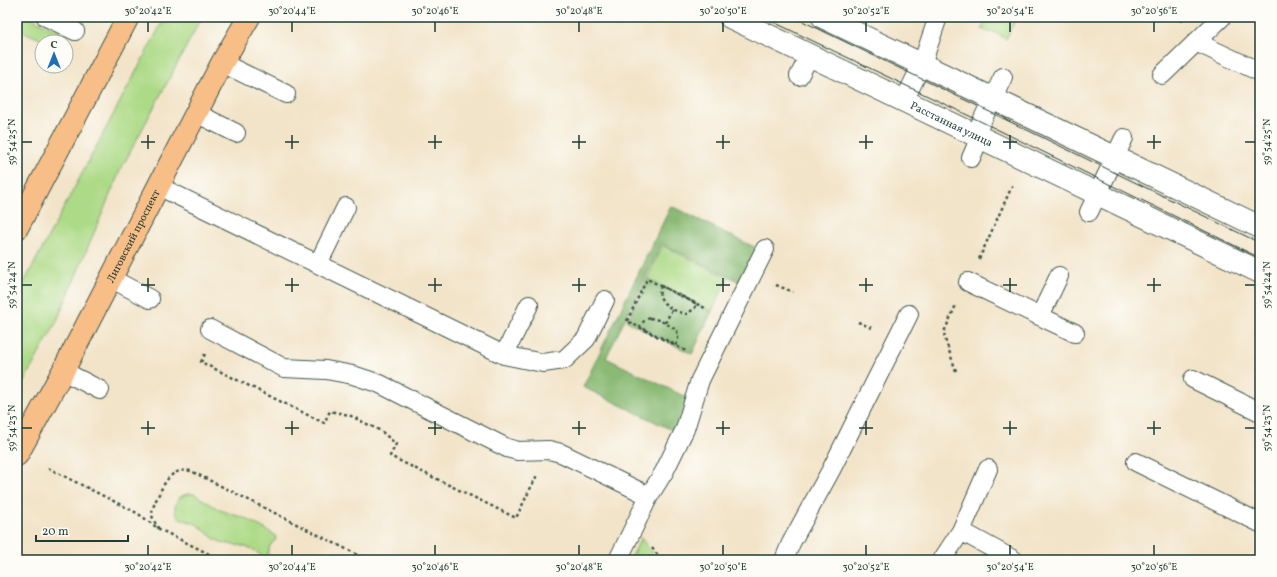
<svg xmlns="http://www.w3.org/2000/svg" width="1277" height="577" font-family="Vollkorn,serif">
  <rect width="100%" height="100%" fill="#fdfcf7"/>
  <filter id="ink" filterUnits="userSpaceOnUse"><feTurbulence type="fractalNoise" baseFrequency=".025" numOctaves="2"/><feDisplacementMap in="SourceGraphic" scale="8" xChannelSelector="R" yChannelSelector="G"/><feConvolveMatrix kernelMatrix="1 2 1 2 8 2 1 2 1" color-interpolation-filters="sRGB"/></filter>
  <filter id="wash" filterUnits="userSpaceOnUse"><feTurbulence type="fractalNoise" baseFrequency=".012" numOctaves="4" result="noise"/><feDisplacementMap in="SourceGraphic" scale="16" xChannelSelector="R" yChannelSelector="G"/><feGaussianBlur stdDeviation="0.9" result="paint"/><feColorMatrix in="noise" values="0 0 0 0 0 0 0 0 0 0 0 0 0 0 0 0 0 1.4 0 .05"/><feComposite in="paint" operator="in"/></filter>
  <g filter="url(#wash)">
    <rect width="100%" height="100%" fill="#f2e4c9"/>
    <path fill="#adda87" stroke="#668c5e" d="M17,17H29L66,35L62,42H47L17,29Z
      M165,17H202L120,171L56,323L17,394V296Z
      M987,17H1017L1006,39L994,32H988L982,29Z
      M663,246L728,278L712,311L647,279Z
      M187,494H194L220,510L247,519L275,535L276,539L270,546L266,560C262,556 257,552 251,549C242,544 231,546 221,542C212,539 206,531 199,526C190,519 174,522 175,507C176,499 181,496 187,494Z
      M641,538L654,555L659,560H630Z"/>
    <path fill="#8aba74" stroke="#547c54" d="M671,206L758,249L742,283L662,244L606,358L692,400L676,432L583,387Z
      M647,279L712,311L692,354L627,321Z"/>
  </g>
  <g filter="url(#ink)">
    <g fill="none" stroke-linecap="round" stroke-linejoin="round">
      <defs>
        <path id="service" d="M46,17L75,31
          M1196,42L1260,72
          M222,63L286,94
          M1162,75L1222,17
          M799,76L810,55
          M904,101L922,64L938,17
          M196,113L236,133
          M975,135L1003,77
          M971,158L980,137
          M158,186L504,355L543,363L564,360L586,339L605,300
          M1089,212L1124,138
          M318,264L346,207
          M110,278L150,299
          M968,282L1075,333
          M1040,316L1059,276
          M210,329L284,368L326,370L353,375L380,384L507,448L518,451L549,450L561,453L649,496L618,560
          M504,355L529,305
          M63,371L100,390
          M1193,379L1260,412
          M1136,462L1260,523
          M649,496L664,472L685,429L700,380L765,249
          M961,531L1014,560
          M784,560L791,543L831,470L909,314
          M942,560L961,531L988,469"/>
        <path id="minor" d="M823,17L1260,227"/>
        <g id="tertiary">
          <path id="s1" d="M730,17L1260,272"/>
        </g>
        <g id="primary">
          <path d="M17,228L128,17"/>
          <path id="s2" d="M17,455L63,371L222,63L249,17"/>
        </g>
      </defs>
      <use href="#service" stroke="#3f564a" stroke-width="20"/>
      <use href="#minor" stroke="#3f564a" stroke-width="24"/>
      <use href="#tertiary" stroke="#3f564a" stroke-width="24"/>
      <use href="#primary" stroke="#3f564a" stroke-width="24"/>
      <path stroke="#3f564a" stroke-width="2.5" stroke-dasharray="3 3" stroke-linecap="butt" d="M1175,17L1183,21
        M17,137L19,138
        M979,259L1013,184
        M776,285L793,292
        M661,286L697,304L695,308L687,314C674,312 654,302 661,286Z
        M650,318C659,319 670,325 677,331C678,336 679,340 676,345L640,327C642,322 645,320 650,318Z
        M627,321L647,279L707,309
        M629,322L686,351
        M858,322L874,329
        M665,323L673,308
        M205,354L201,362L324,423L330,411L349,415L381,431L396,444L390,456L516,518L537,475
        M956,371L945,339L944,332L956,305
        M48,468L137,513L159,529L221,560
        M159,529C156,524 153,520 152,515C152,508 156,500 159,494C166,479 173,468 191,471L368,560
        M652,548L662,560"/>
      <use href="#service" stroke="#fff" stroke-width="18"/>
      <use href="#minor" stroke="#fff" stroke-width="22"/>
      <use href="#tertiary" stroke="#fff" stroke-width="22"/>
      <use href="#primary" stroke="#f7be88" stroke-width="22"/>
      <path stroke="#1f3d34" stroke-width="1" d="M763,17L982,122L1260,258
        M794,17L1260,243"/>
    </g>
  </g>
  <path fill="none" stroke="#1f3d34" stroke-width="1.5" d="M148,22V32M292,22V32M435,22V32M579,22V32M723,22V32M866,22V32M1010,22V32M1154,22V32M148,135V149M292,135V149M435,135V149M579,135V149M723,135V149M866,135V149M1010,135V149M1154,135V149M22,142H32M141,142H155M285,142H299M428,142H442M572,142H586M716,142H730M859,142H873M1003,142H1017M1147,142H1161M1245,142H1255M148,278V292M292,278V292M435,278V292M579,278V292M723,278V292M866,278V292M1010,278V292M1154,278V292M22,285H32M141,285H155M285,285H299M428,285H442M572,285H586M716,285H730M859,285H873M1003,285H1017M1147,285H1161M1245,285H1255M148,421V435M292,421V435M435,421V435M579,421V435M723,421V435M866,421V435M1010,421V435M1154,421V435M22,428H32M141,428H155M285,428H299M428,428H442M572,428H586M716,428H730M859,428H873M1003,428H1017M1147,428H1161M1245,428H1255M148,545V555M292,545V555M435,545V555M579,545V555M723,545V555M866,545V555M1010,545V555M1154,545V555"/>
  <g text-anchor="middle" stroke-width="4" stroke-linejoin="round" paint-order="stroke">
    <g font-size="11" fill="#1f3d34" stroke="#fdfcf7">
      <text dy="4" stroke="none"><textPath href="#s1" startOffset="246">Расстанная улица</textPath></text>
      <text dy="4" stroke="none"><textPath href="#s2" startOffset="248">Лиговский проспект</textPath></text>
    </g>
  </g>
  <rect width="1277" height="577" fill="none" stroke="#fdfcf7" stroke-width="44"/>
  <g transform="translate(54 54)"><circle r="19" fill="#fdfcf7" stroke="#a4b0a9"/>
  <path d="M0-3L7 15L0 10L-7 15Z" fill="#1f6fb2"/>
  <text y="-6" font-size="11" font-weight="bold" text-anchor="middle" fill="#1f3d34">С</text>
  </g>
  <path d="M36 535v6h92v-6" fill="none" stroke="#1f3d34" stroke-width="2"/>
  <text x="42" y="535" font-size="12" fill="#1f3d34" stroke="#fdfcf7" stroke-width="3" paint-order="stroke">20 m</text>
  <rect x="22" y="22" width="1233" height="533" fill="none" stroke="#1f3d34" stroke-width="1.5"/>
  <g font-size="10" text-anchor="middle" fill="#1f3d34">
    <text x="148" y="14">30°20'42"E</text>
    <text x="292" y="14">30°20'44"E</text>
    <text x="435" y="14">30°20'46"E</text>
    <text x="579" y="14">30°20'48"E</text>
    <text x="723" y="14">30°20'50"E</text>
    <text x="866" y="14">30°20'52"E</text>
    <text x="1010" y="14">30°20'54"E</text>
    <text x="1154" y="14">30°20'56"E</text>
    <text transform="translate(11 142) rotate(-90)" y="4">59°54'25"N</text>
    <text transform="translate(1266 142) rotate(-90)" y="4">59°54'25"N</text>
    <text transform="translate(11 285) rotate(-90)" y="4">59°54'24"N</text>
    <text transform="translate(1266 285) rotate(-90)" y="4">59°54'24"N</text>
    <text transform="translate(11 428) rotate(-90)" y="4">59°54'23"N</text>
    <text transform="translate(1266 428) rotate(-90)" y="4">59°54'23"N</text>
    <text x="148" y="570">30°20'42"E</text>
    <text x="292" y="570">30°20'44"E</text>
    <text x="435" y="570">30°20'46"E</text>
    <text x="579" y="570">30°20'48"E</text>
    <text x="723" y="570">30°20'50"E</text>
    <text x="866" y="570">30°20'52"E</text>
    <text x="1010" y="570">30°20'54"E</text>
    <text x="1154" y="570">30°20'56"E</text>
  </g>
</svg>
